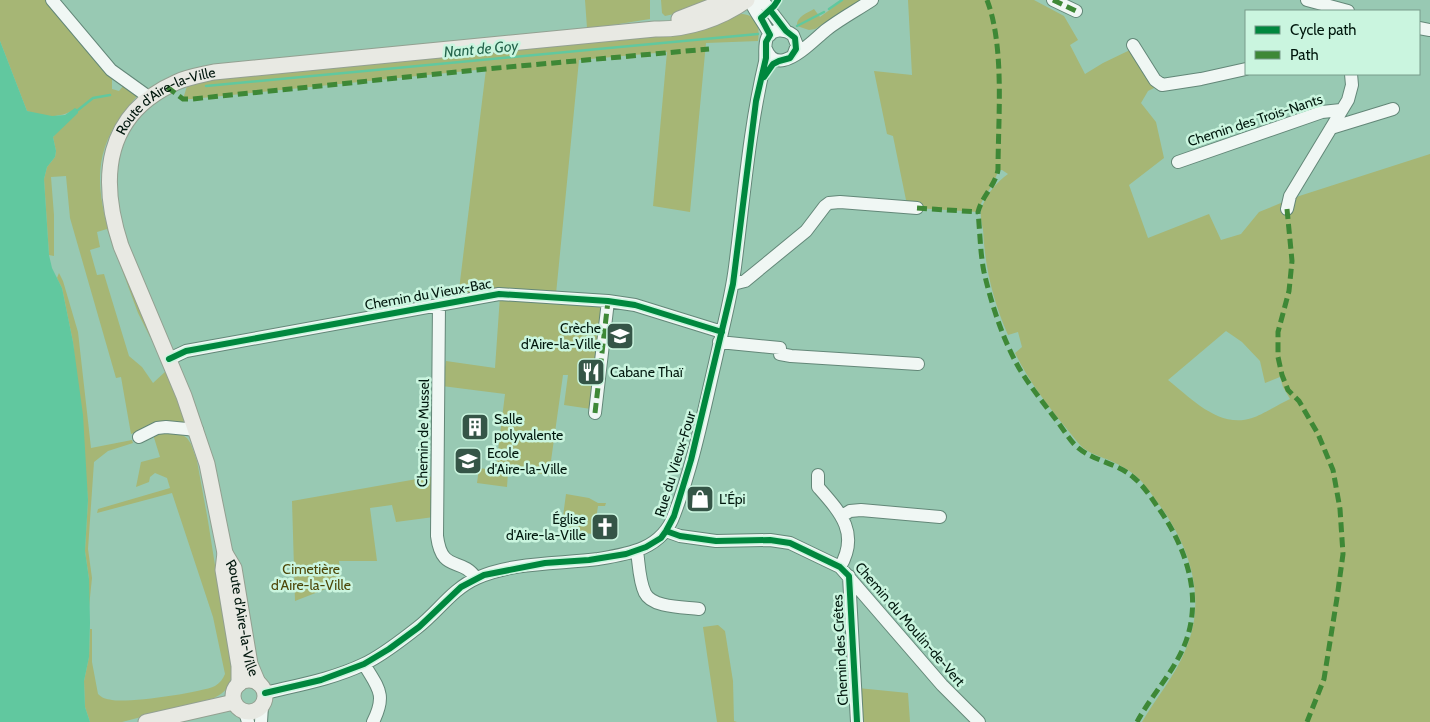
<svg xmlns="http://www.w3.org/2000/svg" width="1430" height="722" font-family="Cabin,sans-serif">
  <rect width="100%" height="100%" fill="#98c9b3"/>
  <path fill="#a6b675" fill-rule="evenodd" d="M0,0H49L108,72L112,79V89L119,91L123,86L137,96C124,112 111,128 105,147C85,204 130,284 152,336L150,337L138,313L107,229L97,232L100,247L90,250L97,275L104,274L129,356L142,367L153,383L166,371L185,421L178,424L181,434L187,438L191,444L197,461L208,521L232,673C230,686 226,692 214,698L122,722H90L85,707L84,681L89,657L90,629H92V662L98,694C102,698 106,699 112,700C129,703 200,693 215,686C220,683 223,679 225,674L213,617L172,493L97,513L98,509L170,488L167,478L155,473L150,477L149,482L136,487L141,462L160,457L151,428L131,434L121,377L116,378L70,218L66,176L51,177L54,215V256L49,255L44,179L47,167L55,157L56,151L53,137L75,109C59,119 45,117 27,111L0,41Z
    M585,0H650V19L606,26L587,28Z
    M661,0H713L683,12L665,16L662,13Z
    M843,0H862L815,29L809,30L797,26C796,17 807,13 814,9L820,17Z
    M908,0H1034L1064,16L1078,40L1070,45L1085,74L1103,63L1130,50L1156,87L1148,91L1141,103L1156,122L1164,158L1129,185L1148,238L1209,214L1221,240L1241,234L1259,212L1293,198L1430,154V722H1142C1156,698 1175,676 1185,651C1208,599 1190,546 1158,503C1151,494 1145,484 1136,476C1129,470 1120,465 1111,461C1102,457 1091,454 1083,448C1077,442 1071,434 1066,428C1047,405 1028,380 1015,353L1022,347L1018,332L1008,335C993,301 985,268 983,230C982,224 980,217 981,211C984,196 997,182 1008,174L1002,170H998C995,186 982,196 978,212L917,208L907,205L893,136L887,134L874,71L912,75ZM1226,331L1242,342L1260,361L1265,383L1280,377L1283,387L1290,399C1279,404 1262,415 1252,418C1219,429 1191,398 1168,380Z
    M742,14C758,15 760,28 758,41L706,43L690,212L653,206L667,52L579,60L556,294L458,298L486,69L192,99H183L187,86L214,78Z
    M59,273L63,281L78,332L91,448L132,440L133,443L108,451L94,462L88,549L92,578L89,607V579L85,551L88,500L73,342L62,288L57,278Z
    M500,296L596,303L605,311L591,409L564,405L568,375H563L549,475L496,467L505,394L442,386L446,361L495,368Z
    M479,468L508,472L507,487L477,483Z
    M434,476V517L396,522L392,505L370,508L377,561H339L341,583L295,601L292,501Z
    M566,494L589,498L598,503H606L605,506H598L594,534L561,531Z
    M718,625L725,631L733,681L734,721L737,722H717L703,627Z
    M858,688L908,693L910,722H860Z"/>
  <path fill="#61c89f" d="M0,41L27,111L52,116L65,115L75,108L78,110V113L53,137L56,151L55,157L47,167L44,179L49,255L52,268L62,288L73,342L83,415L88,500L85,551L89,579L90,623L89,657L84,681L85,707L90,722H0Z"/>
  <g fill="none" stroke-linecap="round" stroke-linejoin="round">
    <path stroke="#61c89f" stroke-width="2.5" d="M829,9L842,0
      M797,26L824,12
      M206,86L758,34
      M78,110L93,98L110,95"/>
    <defs>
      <path id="minor" d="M52,0L111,70L150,98
        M750,0C755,13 764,22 770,35
        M761,0L763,1L786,31
        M1053,0L1076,11
        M1307,0L1348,11
        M1419,28L1430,30
        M1133,45L1155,80L1162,85L1201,79L1246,69
        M766,49C769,57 776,62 784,60C798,57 815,39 826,30C840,19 857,10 872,0
        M1331,128L1393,109
        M1178,162L1322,112L1341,110
        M1287,209L1290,196L1348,100L1352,85L1351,74
        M733,284L745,281L806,231L825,206L829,203L840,202L917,208
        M439,304L437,536C442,574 461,556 476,578
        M719,342L780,348V354L791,356L918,364
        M169,359L186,351L499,294L608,301L635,305L722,332
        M595,413L608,301
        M139,437L157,428L166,427L197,430
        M818,475V487C840,512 860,533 840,567
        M842,516L850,511L861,510L940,517
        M666,531L680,536L716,541L770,540L790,543L840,567L942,685L979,722
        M637,551C639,564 639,581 645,593C652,608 685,607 699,609
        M849,576L857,722
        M364,664C378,688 387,694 373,722
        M265,693C298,685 333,679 364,664C383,655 400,641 417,628C438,612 452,589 477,578C512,562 560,564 598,559C629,554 662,549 674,515C693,466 703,414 715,363C722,331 731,299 735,267C744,198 749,129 765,62C766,54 764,45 767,38C773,28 785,29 793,35L797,45L793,56
        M245,712L248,722
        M261,722L262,706"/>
      <g id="major">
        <path d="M679,19L728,0"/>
        <path id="s1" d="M225,553L234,568L250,664L258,683"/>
        <circle cx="249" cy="696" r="16"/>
        <path id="s2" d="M239,684V666L223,570L225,553L207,464L184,396L121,246C99,179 104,114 177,82C188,77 201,75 214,72L655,29C687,30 720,19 747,0"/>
        <path d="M146,722L234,702"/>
      </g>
    </defs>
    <use href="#minor" stroke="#638778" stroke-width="14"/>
    <use href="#major" stroke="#93a091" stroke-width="17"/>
    <use href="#minor" stroke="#f0f7f4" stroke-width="12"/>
    <use href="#major" stroke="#e8e9e3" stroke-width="15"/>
    <path stroke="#3e8836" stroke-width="5" stroke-dasharray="10 5" stroke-linecap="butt" d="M987,0C1005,47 998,119 998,170C995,186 982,196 978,212C980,231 980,252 984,272C991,303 1003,340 1019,368C1029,385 1042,401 1054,417C1061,426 1067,436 1074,444C1090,461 1116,462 1133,477C1143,485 1150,496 1157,506C1185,545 1203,594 1186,641C1175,671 1152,694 1137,722
      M1053,0L1076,11
      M167,87L183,99H192L486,69L709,49
      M917,208L978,212
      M1287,209L1292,261L1289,291L1278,332V357L1282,375L1288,390L1299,401L1318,434L1333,470L1340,509L1343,554L1337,598L1324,679L1307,722
      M595,413L608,301"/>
    <defs>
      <path id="cycleway" d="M764,77L773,64L779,61L790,58L796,49L795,38L786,31L770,10
        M169,359L186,351L499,294L608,301L635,305L722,332
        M666,531L680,536L716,541L770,540L790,543L840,567L849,576L857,722
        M265,693L321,680L364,664L389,649L419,627L461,587L484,575L545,563L589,560L626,554L646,547L661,538L666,531L674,516L691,460L733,284L756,101L766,58V42L770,35L761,18L774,6L778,0"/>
    </defs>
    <use href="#cycleway" stroke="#caf5df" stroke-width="9"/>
    <use href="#cycleway" stroke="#00873e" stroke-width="6"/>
  </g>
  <defs>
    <symbol id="school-square" viewBox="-11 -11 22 22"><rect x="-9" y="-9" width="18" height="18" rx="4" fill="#355547" stroke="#caf5df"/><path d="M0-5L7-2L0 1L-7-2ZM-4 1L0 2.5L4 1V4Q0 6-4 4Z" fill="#fff"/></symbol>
    <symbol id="restaurant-square" viewBox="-11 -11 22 22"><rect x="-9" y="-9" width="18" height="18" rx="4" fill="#355547" stroke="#caf5df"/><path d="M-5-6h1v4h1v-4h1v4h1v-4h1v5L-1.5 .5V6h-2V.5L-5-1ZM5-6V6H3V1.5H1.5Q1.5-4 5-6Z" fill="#fff"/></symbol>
    <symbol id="building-square" viewBox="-11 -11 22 22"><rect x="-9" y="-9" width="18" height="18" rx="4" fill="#355547" stroke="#caf5df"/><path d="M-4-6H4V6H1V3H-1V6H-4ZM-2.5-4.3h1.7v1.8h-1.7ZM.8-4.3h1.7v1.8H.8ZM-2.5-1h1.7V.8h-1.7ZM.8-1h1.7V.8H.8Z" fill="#fff"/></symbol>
    <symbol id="shop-square" viewBox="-11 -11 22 22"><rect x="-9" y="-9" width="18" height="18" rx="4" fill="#355547" stroke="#caf5df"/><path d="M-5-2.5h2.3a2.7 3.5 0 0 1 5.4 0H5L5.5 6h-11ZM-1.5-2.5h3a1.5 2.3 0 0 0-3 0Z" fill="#fff"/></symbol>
    <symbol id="church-square" viewBox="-11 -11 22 22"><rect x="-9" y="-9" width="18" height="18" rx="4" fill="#355547" stroke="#caf5df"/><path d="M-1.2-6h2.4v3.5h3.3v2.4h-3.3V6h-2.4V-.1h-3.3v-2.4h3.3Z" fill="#fff"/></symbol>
  </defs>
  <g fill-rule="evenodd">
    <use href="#school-square" x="604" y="320" width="32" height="32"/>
    <use href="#restaurant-square" x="575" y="356" width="32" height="32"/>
    <use href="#building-square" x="459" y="411" width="32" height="32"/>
    <use href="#school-square" x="452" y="445" width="32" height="32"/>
    <use href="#shop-square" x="684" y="483" width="32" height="32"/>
    <use href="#church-square" x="589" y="511" width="32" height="32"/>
  </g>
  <g text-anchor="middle" stroke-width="5" stroke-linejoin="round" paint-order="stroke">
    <g font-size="14" fill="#00170d" stroke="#caf5df">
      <text dy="5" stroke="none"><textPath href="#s2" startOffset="632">Route d'Aire-la-Ville</textPath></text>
      <text transform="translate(1255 120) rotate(-18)" y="5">Chemin des Trois-Nants</text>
      <text transform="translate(428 294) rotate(-10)" y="5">Chemin du Vieux-Bac</text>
      <text transform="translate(423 433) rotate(-89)" y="5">Chemin de Mussel</text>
      <text transform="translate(675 464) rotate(-73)" y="5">Rue du Vieux-Four</text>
      <text dy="5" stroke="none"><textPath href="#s1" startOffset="68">Route d'Aire-la-Ville</textPath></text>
      <text transform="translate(910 624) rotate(49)" y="5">Chemin du Moulin-de-Vert</text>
      <text transform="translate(840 650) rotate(-93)" y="5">Chemin des Crêtes</text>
    </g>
    <g font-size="14" fill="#00170d" stroke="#caf5df" text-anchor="start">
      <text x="601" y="333" text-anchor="end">Crèche<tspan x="601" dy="16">d'Aire-la-Ville</tspan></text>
      <text x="610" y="377">Cabane Thaï</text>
      <text x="494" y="424">Salle<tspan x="494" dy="16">polyvalente</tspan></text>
      <text x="487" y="458">Ecole<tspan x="487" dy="16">d'Aire-la-Ville</tspan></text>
      <text x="719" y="504">L'Épi</text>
      <text x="586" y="524" text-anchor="end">Église<tspan x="586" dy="16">d'Aire-la-Ville</tspan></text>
    </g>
    <g font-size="14" fill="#4d4708" stroke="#caf5df">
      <text x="311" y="574">Cimetière<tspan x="311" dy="16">d'Aire-la-Ville</tspan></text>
    </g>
    <g font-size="15" font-style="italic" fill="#25654c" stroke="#caf5df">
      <text transform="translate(481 49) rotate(-5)" y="5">Nant de Goy</text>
    </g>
  </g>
  <rect x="1245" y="10" width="175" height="65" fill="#caf5df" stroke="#799c8b"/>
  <rect x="1255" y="26" width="25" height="8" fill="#00873e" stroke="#799c8b"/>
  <text x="1290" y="35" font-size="15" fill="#00170d">Cycle path</text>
  <rect x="1255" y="51" width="25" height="8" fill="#3e8836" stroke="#799c8b"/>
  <text x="1290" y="60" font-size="15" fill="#00170d">Path</text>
</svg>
